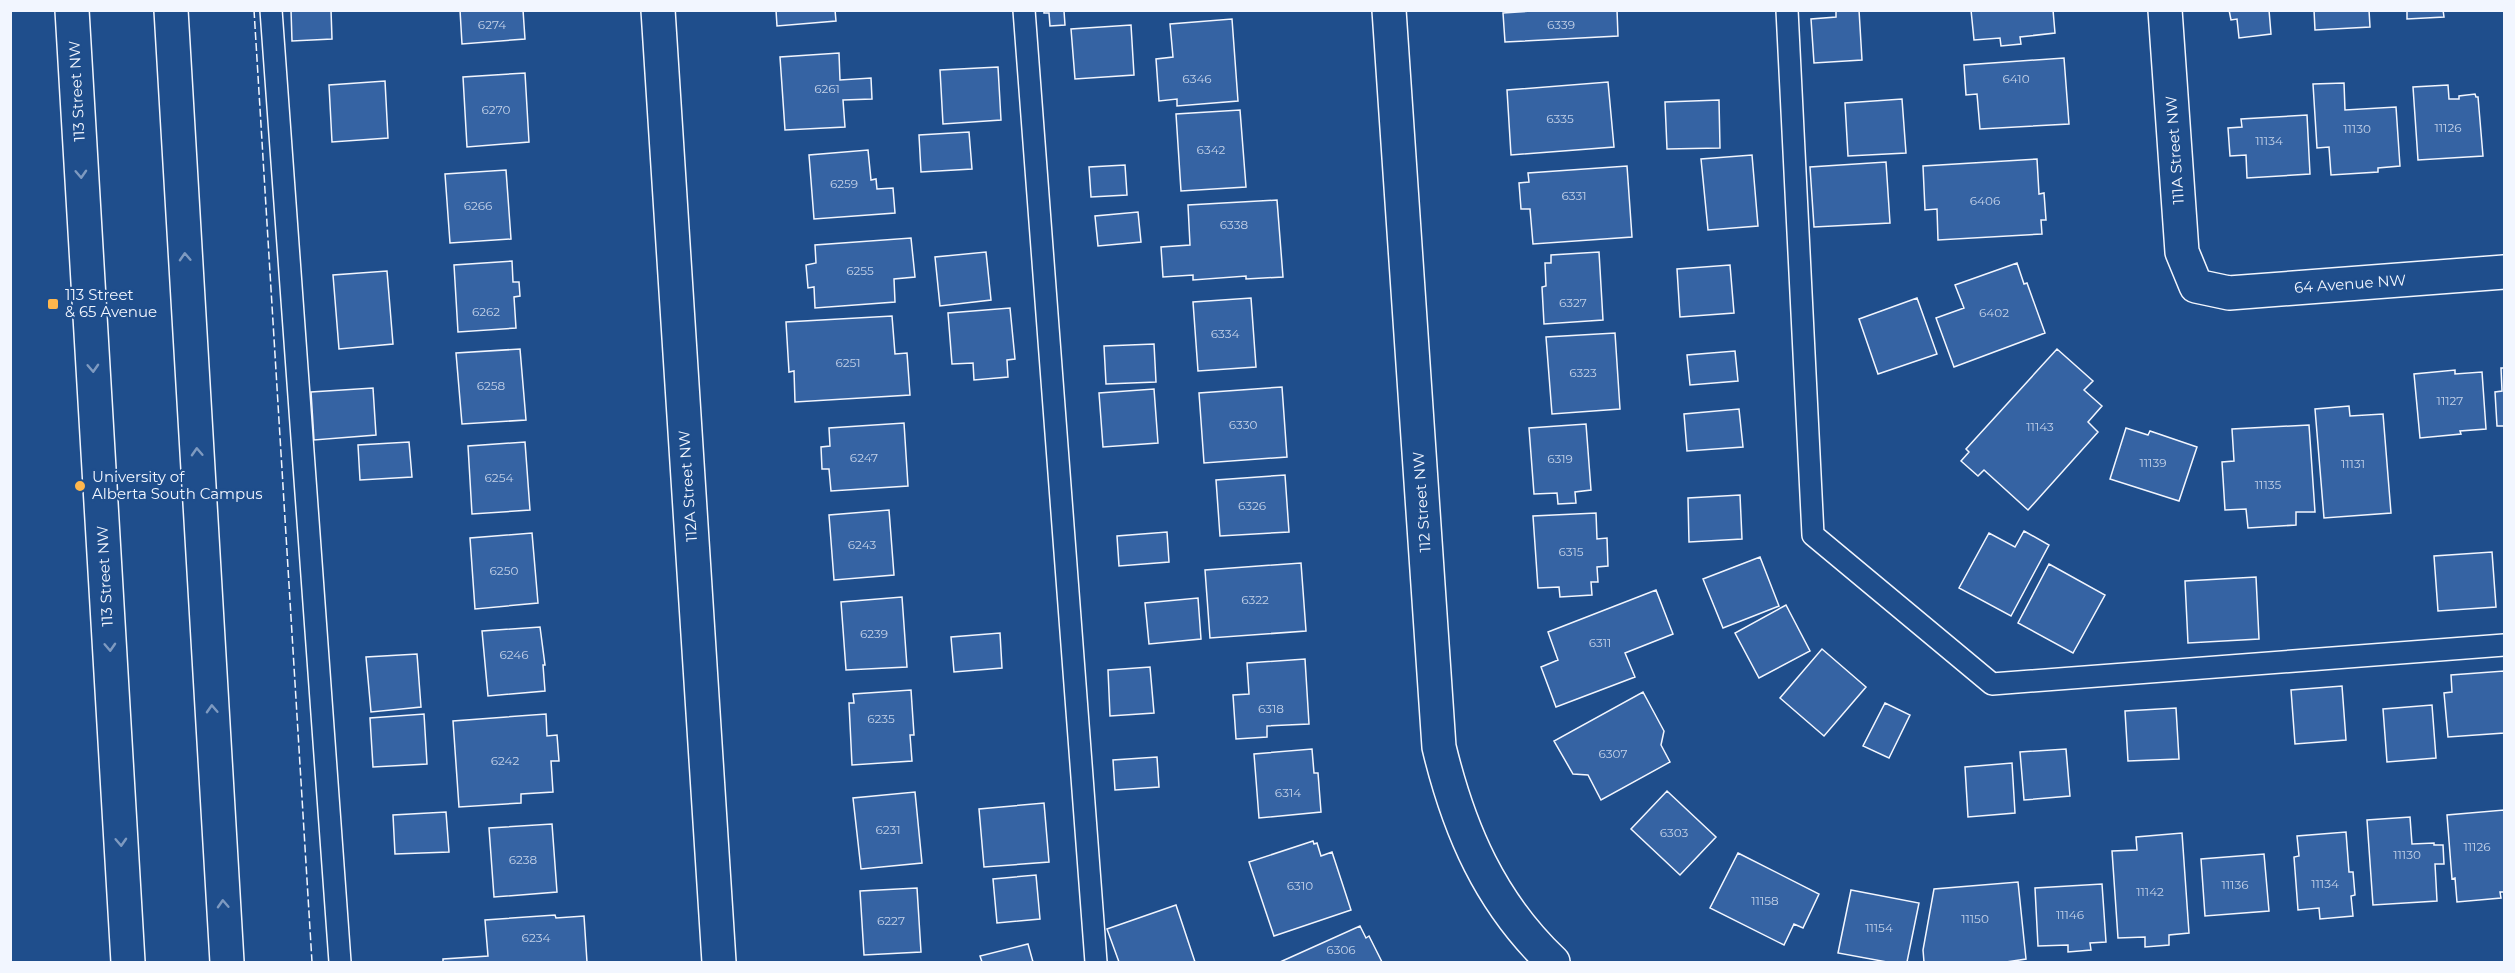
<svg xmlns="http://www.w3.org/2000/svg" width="2515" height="973" font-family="Montserrat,sans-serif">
  <rect width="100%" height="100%" fill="#1f4e8c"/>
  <path fill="#3563a3" stroke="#f2f6ff" stroke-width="1.5" d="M291,10H331L332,39L292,41Z
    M460,10H523L525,39L462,44Z
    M776,10H835L836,21L777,26Z
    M1044,10H1074L1064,11L1065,25L1050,26L1049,13H1044Z
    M1547,10H1617L1618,36L1505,42L1503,13Z
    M1836,10H1859L1862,60L1814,63L1811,19L1836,17Z
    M1971,10H2053L2055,33L2020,37L2021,44L2001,46L2000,38L1974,40Z
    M2229,10H2269L2271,34L2239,38L2237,19L2231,20Z
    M2314,10H2369L2370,27L2315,30Z
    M2407,10H2443L2444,17L2407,19Z
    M1232,19L1238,101L1177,106V99L1159,101L1156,59L1173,57L1170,24Z
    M1131,25L1134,75L1075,79L1071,29Z
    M839,53L840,80L871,78L872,99L843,100L845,127L785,130L780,57Z
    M2064,58L2069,124L1980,129L1977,94L1966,95L1964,65Z
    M998,67L1001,120L943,124L940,70Z
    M525,73L529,142L467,147L463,77Z
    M385,81L388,138L332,142L329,85Z
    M1608,82L1614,147L1511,155L1507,90Z
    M2344,83L2345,110L2396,107L2400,166L2378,168V172L2331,175L2329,147L2317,148L2313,84Z
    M2448,85L2449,99H2459V96L2475,94L2476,97H2478L2483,156L2418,160L2413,87Z
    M1902,99L1906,153L1848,156L1845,103Z
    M1719,100L1720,148L1667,149L1665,102Z
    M1240,110L1246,187L1181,191L1176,114Z
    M2307,115L2310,174L2247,178L2246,155L2230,156L2228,128L2242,127L2241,119Z
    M969,132L972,169L921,172L919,135Z
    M868,150L871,180L876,179L877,189L893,188L895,213L814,219L809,155Z
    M1752,155L1758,226L1708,230L1701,159Z
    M2037,159L2039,194L2044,193L2046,220H2041L2042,234L1938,240L1937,209L1925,210L1923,166Z
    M1886,162L1890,223L1814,227L1810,167Z
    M1125,165L1127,195L1091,197L1089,167Z
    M1627,166L1632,237L1533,244L1530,209H1521L1519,183L1529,182L1528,173Z
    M506,170L511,239L450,243L445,174Z
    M1277,200L1283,277L1246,279V276L1193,280V275L1163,277L1161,247L1190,245L1188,205Z
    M1138,212L1141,242L1098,246L1095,216Z
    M911,238L915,277L894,279L895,302L815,308L814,287L808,288L806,265L816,263L815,245Z
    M986,252L991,300L940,306L935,257Z
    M1599,252L1603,320L1544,324L1542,287L1546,286L1545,263H1551V255Z
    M512,261L513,282H519L520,296L514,297L516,328L458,332L454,265Z
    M2017,263L2024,284L2027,283L2045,333L1954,367L1936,318L1964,308L1955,285Z
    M1730,265L1734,313L1680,317L1677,269Z
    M387,271L393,344L339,349L333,275Z
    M1251,298L1256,367L1198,371L1193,302Z
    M1917,298L1937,354L1878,374L1859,319Z
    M1010,308L1015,359L1007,360L1008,377L974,380L973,363L952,364L948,313Z
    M892,316L895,354L907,353L910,395L795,402L794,371L789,372L786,322Z
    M1615,333L1620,409L1552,414L1546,337Z
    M1154,344L1156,382L1106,384L1104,346Z
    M520,349L526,420L462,424L456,353Z
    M2057,349L2093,381L2084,390L2102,406L2088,422L2098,432L2028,510L1984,470L1978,476L1961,461L1969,452L1966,449Z
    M1735,351L1738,381L1690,385L1687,355Z
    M2501,368H2504V426H2497L2495,392L2502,391Z
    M2455,370V374L2482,372L2486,429L2460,431L2461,434L2420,438L2414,374Z
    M1282,387L1287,457L1204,463L1199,393Z
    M373,388L376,435L314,440L311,392Z
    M1154,389L1158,443L1103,447L1099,393Z
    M2349,406L2350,416L2383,414L2391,513L2324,518L2315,409Z
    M1739,409L1743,447L1687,451L1684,414Z
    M904,423L908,486L831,491L829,469H822L821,447L830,446L829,428Z
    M1586,424L1591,490L1575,492L1576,503L1558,504L1557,493L1534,494L1529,428Z
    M2309,425L2315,512H2296V525L2248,528L2246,509L2225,510L2222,462L2234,461L2232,429Z
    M2126,428L2148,435L2150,431L2197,447L2179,501L2110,479Z
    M409,442L412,477L360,480L358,445Z
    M525,442L530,510L472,514L468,446Z
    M1285,475L1289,532L1220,536L1216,480Z
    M1740,495L1742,539L1689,542L1688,498Z
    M889,510L894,575L834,580L829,515Z
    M1596,513L1597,539L1607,538L1608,566L1597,567L1598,582H1591L1592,595L1560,597L1559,587L1538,588L1533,516Z
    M2024,531L2049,545L2011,616L1959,588L1989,533L2015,547Z
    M1167,532L1169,562L1119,566L1117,536Z
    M532,533L538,603L475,609L470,538Z
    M2492,552L2496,607L2438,611L2434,556Z
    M1760,557L1779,606L1723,628L1703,579Z
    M1301,563L1306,631L1210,638L1205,570Z
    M2049,564L2105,595L2073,653L2018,623Z
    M2256,577L2259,639L2188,643L2185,581Z
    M1656,590L1673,634L1625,653L1635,677L1556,707L1541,667L1558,660L1548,632Z
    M902,597L907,667L846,670L841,602Z
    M1198,598L1201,639L1149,644L1145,603Z
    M1786,605L1810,651L1759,678L1735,633Z
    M540,627L545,665H543L545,691L488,696L482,631Z
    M1000,633L1002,668L954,672L951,637Z
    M1822,649L1866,687L1824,736L1780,698Z
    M417,654L421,707L371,712L366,657Z
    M1305,659L1309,724L1267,726V737L1236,739L1233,695L1249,694L1247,663Z
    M1150,667L1154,713L1110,716L1108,670Z
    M2504,671V733L2448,737L2444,693L2452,692L2451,675Z
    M2342,686L2346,740L2295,744L2291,690Z
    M911,690L914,735H910L912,761L852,765L849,703H854L853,694Z
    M1643,692L1664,731L1661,745L1670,762L1601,800L1588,775L1573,774L1554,741Z
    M1885,703L1910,715L1889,758L1863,746Z
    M2432,705L2436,758L2387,762L2383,709Z
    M2176,708L2179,759L2128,761L2125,711Z
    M424,714L427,764L373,767L370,718Z
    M546,714L547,736L557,735L559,761H551L553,792L521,794V803L459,807L453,721Z
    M1312,749L1314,773H1318L1321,812L1259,818L1254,754Z
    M2066,749L2070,796L2024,800L2020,752Z
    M1157,757L1159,787L1115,790L1113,760Z
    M2012,763L2015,813L1968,817L1965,767Z
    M1667,791L1716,837L1680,875L1631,829Z
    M915,792L922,863L861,869L853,798Z
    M1044,803L1049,862L984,867L979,809Z
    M2504,810V892H2500L2501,898L2457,902L2455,878L2452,879L2447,815Z
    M446,812L449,852L395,854L393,815Z
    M2410,817L2412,844L2434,843V845H2443L2444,864H2435L2437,901L2373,905L2367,820Z
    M552,824L557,892L494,897L489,828Z
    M2346,832L2349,872H2353L2355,895L2351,896L2353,916L2320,919L2319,908L2298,910L2294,857L2299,856L2297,836Z
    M2182,833L2189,933L2169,935V945L2145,947V937L2118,938L2112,851L2137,850L2136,837Z
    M1313,841L1314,844L1317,843L1321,856L1332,852L1351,910L1274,936L1249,862Z
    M1738,853L1819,894L1803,928L1794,924L1784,945L1710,908Z
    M2264,854L2269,911L2205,916L2201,859Z
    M1036,875L1040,919L997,923L993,879Z
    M2018,882L2026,959L2006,962H1924L1923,950L1934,889Z
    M2102,884L2106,942L2090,943L2091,950L2068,952V945L2038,946L2035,888Z
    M917,888L921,952L864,955L860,891Z
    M1851,890L1919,903L1907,962H1887L1838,953Z
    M1176,905L1195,962H1119L1107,929Z
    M555,915L556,918L584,916L587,962H443V959L488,956L485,920Z
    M1360,926L1366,938L1369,936L1382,962H1280Z
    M1028,944L1033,962H982L980,956Z"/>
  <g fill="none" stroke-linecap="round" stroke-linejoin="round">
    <defs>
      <path id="lane" d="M271,10L340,962
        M1024,10L1096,962
        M1787,10L1813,535L1992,684L2504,645"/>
      <path id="street" d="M658,10L719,962
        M1389,10L1439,747C1459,830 1490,902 1553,962
        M2165,10L2182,252L2196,286L2229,293L2504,272"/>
      <path id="secondary" d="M72,10L128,962
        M171,10L227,962"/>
    </defs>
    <use href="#lane" stroke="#f2f6ff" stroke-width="24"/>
    <use href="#street" stroke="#f2f6ff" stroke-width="36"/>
    <use href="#secondary" stroke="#f2f6ff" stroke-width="36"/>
    <use href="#lane" stroke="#1f4e8c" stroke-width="21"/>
    <use href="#street" stroke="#1f4e8c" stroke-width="33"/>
    <use href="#secondary" stroke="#1f4e8c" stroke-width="33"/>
    <path stroke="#f2f6ff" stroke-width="1.5" stroke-dasharray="8 3" stroke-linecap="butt" d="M254,10L312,962"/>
  </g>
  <defs><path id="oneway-chevron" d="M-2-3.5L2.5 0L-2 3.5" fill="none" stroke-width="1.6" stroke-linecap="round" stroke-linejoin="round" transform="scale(1.5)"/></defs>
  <g stroke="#7e9ac0">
    <use href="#oneway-chevron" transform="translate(81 174) rotate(87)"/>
    <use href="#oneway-chevron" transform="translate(185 257) rotate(-93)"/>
    <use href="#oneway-chevron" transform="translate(93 368) rotate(87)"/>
    <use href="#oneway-chevron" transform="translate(197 452) rotate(-93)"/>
    <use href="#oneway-chevron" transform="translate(110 647) rotate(87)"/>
    <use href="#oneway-chevron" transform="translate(212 709) rotate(-93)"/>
    <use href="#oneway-chevron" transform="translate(121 842) rotate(87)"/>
    <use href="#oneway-chevron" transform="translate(223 904) rotate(-93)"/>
  </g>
  <g fill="#ffb74d" stroke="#1f4e8c" stroke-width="2">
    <rect x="47" y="298" width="12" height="12" rx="3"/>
    <circle cx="80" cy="486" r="6"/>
  </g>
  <g text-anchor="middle" stroke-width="4.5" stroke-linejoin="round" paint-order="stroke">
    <g font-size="12" fill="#c3d1e8">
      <text x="492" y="29">6274</text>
      <text x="1561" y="29">6339</text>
      <text x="1197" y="83">6346</text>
      <text x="2016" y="83">6410</text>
      <text x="827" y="93">6261</text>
      <text x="496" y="114">6270</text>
      <text x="1560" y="123">6335</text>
      <text x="2448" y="132">11126</text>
      <text x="2357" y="133">11130</text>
      <text x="2269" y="145">11134</text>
      <text x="1211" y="154">6342</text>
      <text x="844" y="188">6259</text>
      <text x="1574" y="200">6331</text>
      <text x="1985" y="205">6406</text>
      <text x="478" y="210">6266</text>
      <text x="1234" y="229">6338</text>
      <text x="860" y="275">6255</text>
      <text x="1573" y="307">6327</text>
      <text x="486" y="316">6262</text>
      <text x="1994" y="317">6402</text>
      <text x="1225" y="338">6334</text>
      <text x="848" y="367">6251</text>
      <text x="1583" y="377">6323</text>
      <text x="491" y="390">6258</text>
      <text x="2450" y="405">11127</text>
      <text x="1243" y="429">6330</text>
      <text x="2040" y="431">11143</text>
      <text x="864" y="462">6247</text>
      <text x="1560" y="463">6319</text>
      <text x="2153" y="467">11139</text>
      <text x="2353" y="468">11131</text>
      <text x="499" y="482">6254</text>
      <text x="2268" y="489">11135</text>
      <text x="1252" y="510">6326</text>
      <text x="862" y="549">6243</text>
      <text x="1571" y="556">6315</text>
      <text x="504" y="575">6250</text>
      <text x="1255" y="604">6322</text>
      <text x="874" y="638">6239</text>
      <text x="1600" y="647">6311</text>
      <text x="514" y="659">6246</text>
      <text x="1271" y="713">6318</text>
      <text x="881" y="723">6235</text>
      <text x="1613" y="758">6307</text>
      <text x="505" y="765">6242</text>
      <text x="1288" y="797">6314</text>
      <text x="888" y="834">6231</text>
      <text x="1674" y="837">6303</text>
      <text x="2477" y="851">11126</text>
      <text x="2407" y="859">11130</text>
      <text x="523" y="864">6238</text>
      <text x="2325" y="888">11134</text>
      <text x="2235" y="889">11136</text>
      <text x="1300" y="890">6310</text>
      <text x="2150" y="896">11142</text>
      <text x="1765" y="905">11158</text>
      <text x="2070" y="919">11146</text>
      <text x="1975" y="923">11150</text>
      <text x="891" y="925">6227</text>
      <text x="1879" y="932">11154</text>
      <text x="536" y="942">6234</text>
      <text x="1341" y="954">6306</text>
    </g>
    <g font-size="15" fill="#f2f6ff" stroke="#1f4e8c">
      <text transform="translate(77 91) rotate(-93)" y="5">113 Street NW</text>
      <text transform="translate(2175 150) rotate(-94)" y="5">111A Street NW</text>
      <text transform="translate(2350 284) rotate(-4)" y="5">64 Avenue NW</text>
      <text transform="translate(688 486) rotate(-94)" y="5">112A Street NW</text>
      <text transform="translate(1422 502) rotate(-94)" y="5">112 Street NW</text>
      <text transform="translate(105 576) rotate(-93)" y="5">113 Street NW</text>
    </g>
    <g font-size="15" fill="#f2f6ff" stroke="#1f4e8c" text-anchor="start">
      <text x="65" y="300">113 Street<tspan x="65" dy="17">&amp; 65 Avenue</tspan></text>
      <text x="92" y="482">University of<tspan x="92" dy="17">Alberta South Campus</tspan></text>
    </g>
  </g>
  <rect width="2515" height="973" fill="none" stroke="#f2f6ff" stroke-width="24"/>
</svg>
